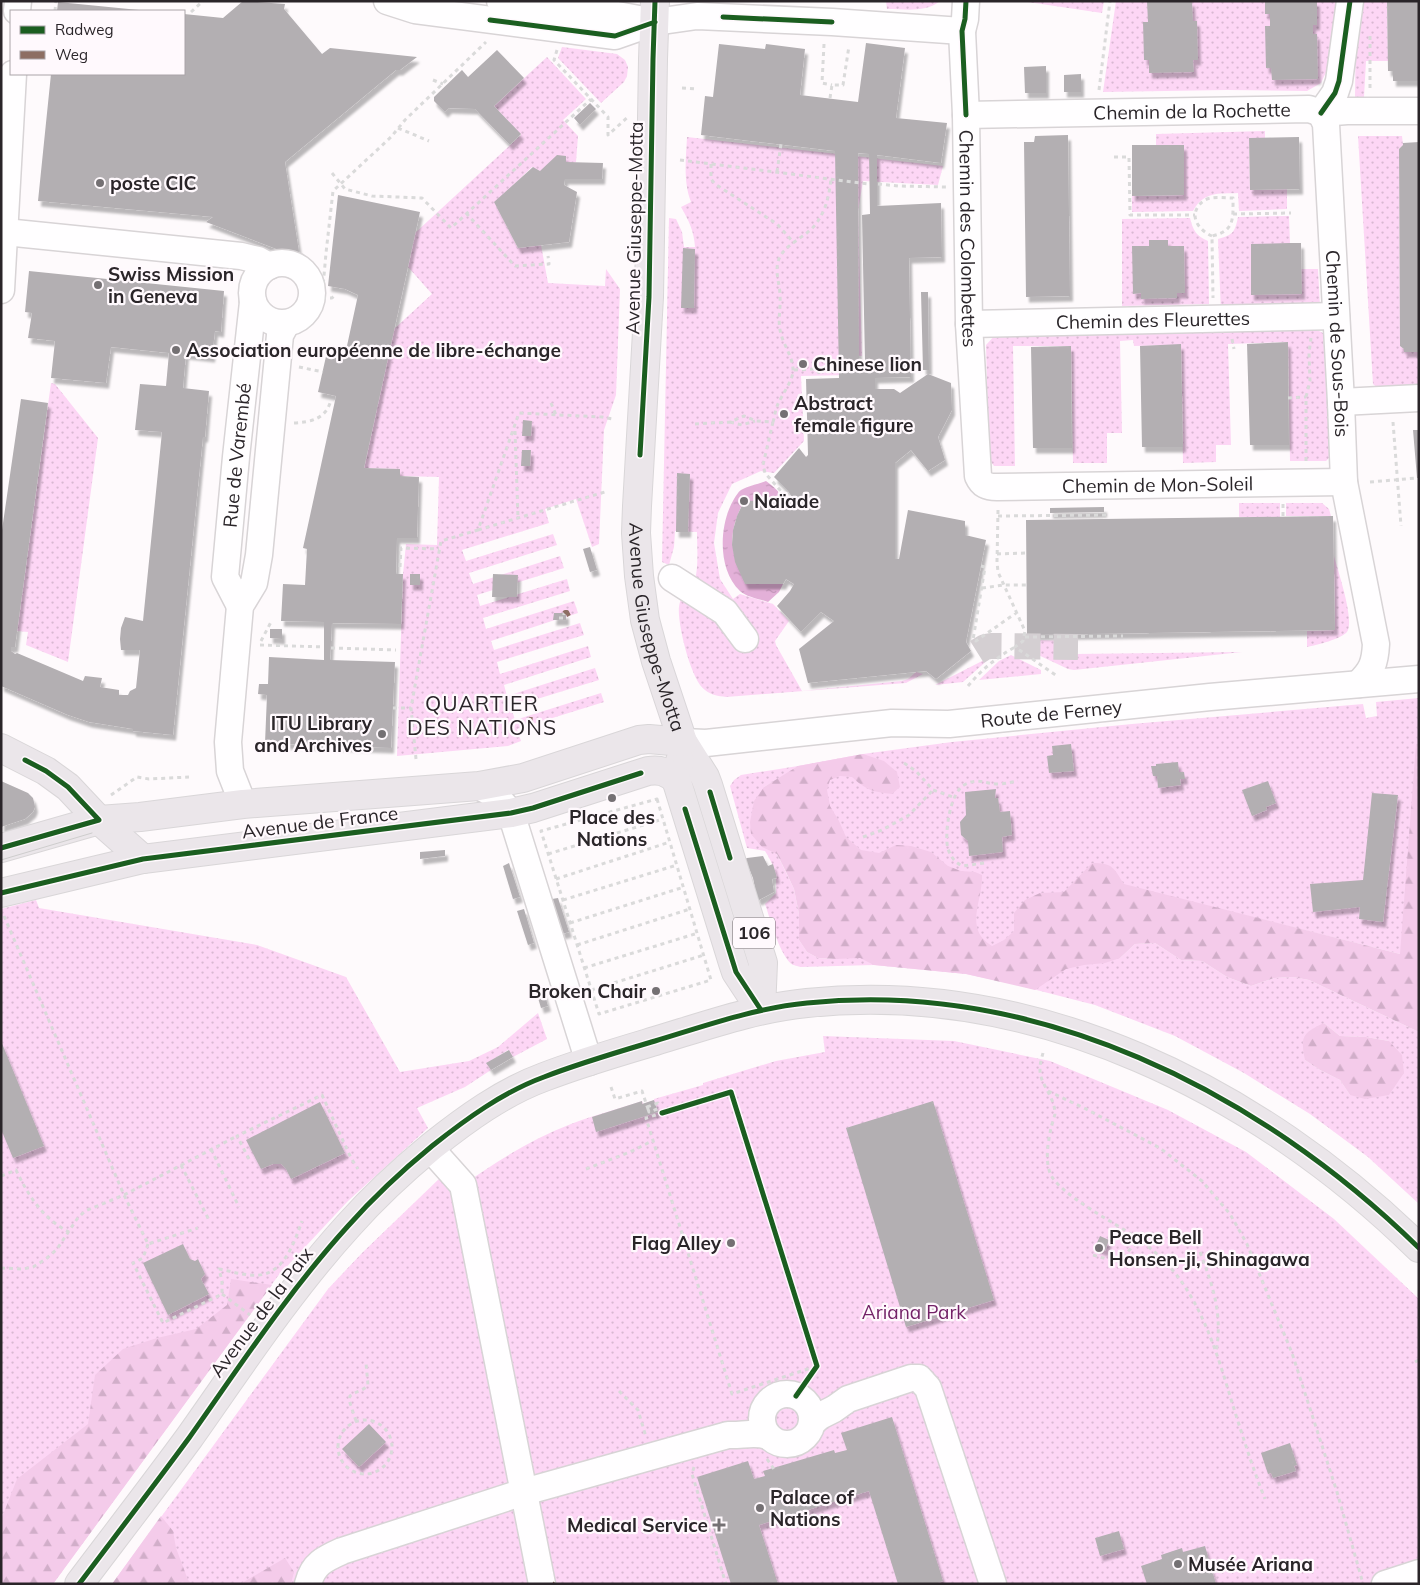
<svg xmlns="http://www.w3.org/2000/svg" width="1420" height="1585" font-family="Mulish,sans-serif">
  <defs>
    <pattern id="green-dots" width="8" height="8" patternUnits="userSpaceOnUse" patternTransform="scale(1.25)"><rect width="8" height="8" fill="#fdd6f5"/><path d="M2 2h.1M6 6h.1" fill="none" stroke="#d9b8d2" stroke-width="1.8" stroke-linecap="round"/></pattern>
    <pattern id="forest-firs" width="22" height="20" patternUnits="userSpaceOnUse" patternTransform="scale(1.25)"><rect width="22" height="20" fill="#f4cbea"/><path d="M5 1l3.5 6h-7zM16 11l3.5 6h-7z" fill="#d1aec9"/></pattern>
    <pattern id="water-ripples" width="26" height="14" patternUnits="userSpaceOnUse" patternTransform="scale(1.25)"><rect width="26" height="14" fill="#e3b0d8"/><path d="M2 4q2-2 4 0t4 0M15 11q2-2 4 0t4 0" fill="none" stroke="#c397b9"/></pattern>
    <filter id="shadow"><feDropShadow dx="3" dy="5.5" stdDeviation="1" flood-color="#0004"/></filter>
  </defs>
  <rect width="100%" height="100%" fill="#fefafc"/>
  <path fill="url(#green-dots)" fill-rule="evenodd" d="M886,1H940C925,13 905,9 887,9Z
    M1021,1H1104L1102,13Z
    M1116,1H1343L1327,70L1321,83L1307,91L1227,90L1103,92Z
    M1359,1H1387L1388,61H1366L1364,97H1355L1356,21Z
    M562,47L617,54L625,60L628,67L627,76L624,82L601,103L558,58Z
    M547,57L586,99L563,120L578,136L576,162L540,171L532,167L495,203L518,248L541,245L548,283L605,286L606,269L620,289L616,395L604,430L599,544L592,547L576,499L545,509L549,523L462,550L466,561L553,534L557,545L469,573L473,584L560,556L564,568L477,595L480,606L567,579L570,591L483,618L486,629L574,601L578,613L566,617V620H555L491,641L494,650L580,623L584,635L497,662L500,674L588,646L591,657L504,685L507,696L595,668L599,680L511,707L515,720L601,693L604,702L517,729L521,741L508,746L397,756L403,574L406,544L437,545L439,477L400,476V469L364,468L394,329L432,294L408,267L415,233L521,135L494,106Z
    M1265,131V138H1249L1250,190L1287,189V209L1239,211L1238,193C1218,194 1204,191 1193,211L1132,212V196L1184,195L1156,145V134Z
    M1358,136H1402L1403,145L1399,149L1400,346L1404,349V352H1419V388L1381,391L1373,384Z
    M687,137L943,166L938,185L863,181L858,211L862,356L850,355V375L801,376L804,441L774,473L761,471L732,484L718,513L714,543L720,579L733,599L740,594L773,604L789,621L775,641L776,645L802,691L902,681L908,679L916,672L923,674L906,683L726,697C718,696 711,695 705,690C691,681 677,623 679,607C681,593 688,592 694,581C699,573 697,543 697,532L675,531L674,547L669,565L662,562L669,218L676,219L682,232L684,247H695C694,231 689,221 681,207L691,202C683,181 686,159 687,137Z
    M1289,216L1290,243H1301V269H1318L1320,307L1221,313L1218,239C1233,235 1235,232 1238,217Z
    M1190,218C1193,230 1196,236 1208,241L1209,304L1122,306V219Z
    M1309,326L1323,333L1330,457L1326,461H1290L1288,342L1228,344L1231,445H1216V462L1183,463L1181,345L1134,346L1133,340L1120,341L1122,433H1107V463H1073L1071,346H1013L1015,466H994L989,459L986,345L997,333Z
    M51,383L55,384L98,438L68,662L26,645L28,632L17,631Z
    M1239,503H1280V517H1239Z
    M1286,503H1322L1329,509L1331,516H1286Z
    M1334,556C1338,571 1355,621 1347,632C1341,639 1317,645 1307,647V631L1335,630Z
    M1035,640L1075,641V654L1242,652L1074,670L1068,669L1034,653L1030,650Z
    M990,645L999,650L963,682L935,685L988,658L977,648Z
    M1011,655L1041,670V674L979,680L999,661Z
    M1419,698V986L1400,954L1124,885L1120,958L1135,944L1155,943L1181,960L1202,961L1227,977L1251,986L1274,978L1293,977L1309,980L1419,1032V1204L1368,1157L1310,1114L1244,1073L1175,1036L1095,1005L1013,984L966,974L874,965L801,967C800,967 794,965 793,965C780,957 770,918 765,904L776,893C777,874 775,867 765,851L747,848L730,786L734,780L741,775L798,766L863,754L952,742L1132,724L1363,704L1366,718L1377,716L1376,702ZM776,780L835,959L818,958L807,952L799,940V914L794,889L777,854L764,787ZM1324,1023L1340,1036L1366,1037L1389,1041L1350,1095L1340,1080L1320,1070L1305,1060Z
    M36,900L39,908L257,945L346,977L400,1072L469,1061L498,1047L538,1013L547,1039L513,1057L508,1050L487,1063L491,1070L465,1087L417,1108L428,1128L348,1201L278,1276L53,1584H1V909Z
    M823,1036L954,1041L1050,1061L1168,1110L1246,1152L1334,1219L1419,1299V1584H112L328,1289L362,1253L441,1177L463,1185C497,1161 532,1139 571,1124C594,1115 618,1109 642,1101L643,1104L654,1100V1099L703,1085V1083L776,1061L825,1052Z"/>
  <path fill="url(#forest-firs)" d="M1416,744H1419V1032L1309,980L1293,977L1274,978L1251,986L1227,977L1202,961L1181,960L1155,943L1135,944L1120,958L1105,963L1084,965L1066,969L1035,990L966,974L874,965L860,958L835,959L818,958L807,952L799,940V914L794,889L786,872L777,854L762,847L751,834L750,822L754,801L764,787L798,766L863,754L884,761L897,772L900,787L892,794C873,792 866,790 852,777L840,776L830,780L827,790L830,806L839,821L846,837L861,850L879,853L896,845L911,846L931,852L948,866L961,871L975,872L982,875C983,901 963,929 992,946L1004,940L1014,931V913L1025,900L1040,893L1064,892L1092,863C1113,863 1113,867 1124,884L1400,954Z
    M1324,1023L1340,1036L1366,1037L1389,1041L1402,1055L1404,1073L1389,1095L1365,1099L1350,1095L1340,1080L1320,1070L1305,1060C1300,1036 1303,1033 1324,1023Z
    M231,1279L272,1285L53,1584H1V1520L17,1479L88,1424L95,1375L123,1349L157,1338L196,1329L227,1305Z
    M161,1516L173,1531L176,1548L188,1580L192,1584H112Z
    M285,1558L294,1572L291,1584H240Z"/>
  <path fill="url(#water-ripples)" d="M766,481C774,487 782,493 784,503L744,501C727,535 730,550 745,583L783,584L779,592L768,602C760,599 746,597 740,591C717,569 719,524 734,499C736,496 738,492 741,490C748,486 758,484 766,481Z"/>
  <path fill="#b3afb2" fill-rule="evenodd" filter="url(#shadow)" d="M243,1L285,4L284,9L322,54L330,48L417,57L400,70H396L285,162L300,258L206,222L213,217L38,201L51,74H184V14L223,18Z
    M1147,1H1192L1193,21H1197L1198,60H1193L1194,72L1149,73V60H1144L1143,22H1148Z
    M1265,1H1317V25H1313V34H1317L1318,79L1272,80L1271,68H1266L1265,26H1270V14H1265Z
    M1387,1H1419V81H1393V71H1388Z
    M58,2L139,10V11H57Z
    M866,43L905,48L896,118L947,123L941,163L877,155V206L941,203L942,257L909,258L911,377L875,378V389H894L900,393L928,374L951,383L952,410L938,437L945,460L928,471L911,450L895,463V559H899L908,510L965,521V535L986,540L966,642L971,651L936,679L926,671L808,683L799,649L834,621L821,612L801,632L777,606L790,591L794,584L786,579L783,584H745L735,562L732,545L733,530L737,516L744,501L781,500L784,503L792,497L788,491L774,477L799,448L806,457L808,455L806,379L839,378L835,151L701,135L705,96L713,97L719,44L765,49L766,44L805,49L800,95L858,102ZM858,153L869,154L870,214L862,215L865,362L859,360Z
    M497,50L524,78L494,106L521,134L510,145L475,109L449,108L445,112L434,101V97L462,70L468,77Z
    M1046,66V93H1025L1024,67Z
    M1081,74V92H1064V75Z
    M590,103L596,109L580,125L574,118Z
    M1068,135L1070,296L1026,297L1024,142H1034L1035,136Z
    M1299,137L1300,189L1250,190L1249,138Z
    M1419,142V352H1404V349L1400,346L1399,149L1403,145V143Z
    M1132,145H1184V195L1132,196Z
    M557,155L566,156V162L603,163L602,179H565L564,185L577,192L569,242L518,248L494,202L533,167L540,171Z
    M338,195L420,212L364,468L400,469V476L419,477L417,538H397L396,574H403L401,624L332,623L330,660L395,662L391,748L265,743L267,695L258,694L259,684H268L269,657L324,660V622L281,621L282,603L283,584L305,585L307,549L303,548L336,396L318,392L327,352L345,355L358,295L345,289L328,286Z
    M1149,240H1168V246H1184L1185,293H1177V298L1141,299V293L1133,294L1132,246H1149Z
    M1290,243H1301L1302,294L1251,295V244Z
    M683,248L695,249L694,308H681Z
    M29,271L224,291L221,332L215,331L212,357L186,354L183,388L209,391L205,437H203L173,735L133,731V729L89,722L68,715L1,686V537L21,399L48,403L15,647H11V651L15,654L17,653L83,681L85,676L102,678L100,687L119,690V695H128L130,691L136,688L140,650H121L120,639L121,628L125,617L143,621L162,432L135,430L140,384L166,386L169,353L111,347L106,383L51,378L55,341L28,338L32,313L25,312Z
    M921,292H928L929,370H923Z
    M1288,342L1289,445H1250L1247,344Z
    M1181,344L1183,447H1142L1140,346Z
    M1071,346L1072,448H1033L1031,347Z
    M523,420L532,421L531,436H522Z
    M1413,430H1419V478H1417Z
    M522,450H531L530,466H521Z
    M677,473L690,474L688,532H676Z
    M1104,507V512L1050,513V508Z
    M1333,516L1335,630L1027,635L1026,520Z
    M590,547L597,570L590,572L583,549Z
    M410,574H420V585H410Z
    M493,574L518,575L517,597H492Z
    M554,613H566V620H553Z
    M270,629H282V639L270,638Z
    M1071,744L1074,771L1049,773L1047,756L1053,755L1052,746Z
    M1178,762L1179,772H1184L1185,779H1180L1181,785L1158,788L1157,776H1153L1151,766H1156V764Z
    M1,781L28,793L33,798L35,807L33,812L25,819L1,827Z
    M1268,781L1276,803L1266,807L1267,810L1252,816L1242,790Z
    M996,789L995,798H998L1000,812L1010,811L1012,835L1002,837L1003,852L969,856L968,841L961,835L960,822L966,815L965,792Z
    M1372,793L1398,795L1383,922L1359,919L1360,907L1313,912L1310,884L1363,880Z
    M445,850V856L420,859V852Z
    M763,856L768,866L773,864L777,878L772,879L774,892L759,900L757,899L753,878L745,859L747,858Z
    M509,863L520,897L513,899L503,866Z
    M558,898L569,932L562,934L552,899Z
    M524,909L534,943L528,945L517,911Z
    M543,989L548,1006L541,1008L536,991Z
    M1,1041L44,1146L13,1158L1,1129Z
    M509,1050L513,1057L491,1070L486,1063Z
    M654,1100L658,1112L596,1132L592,1117L642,1101V1104Z
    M933,1101L994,1300L906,1327L846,1128Z
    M320,1102L345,1153L291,1179L286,1169L281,1164H273L261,1169L246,1140Z
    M1100,1236L1109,1240L1105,1251L1095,1247Z
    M183,1244L190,1259L195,1261L198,1259L205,1274L201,1279L209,1294L168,1315L143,1263Z
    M892,1417L943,1581L935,1584H898L869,1491L759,1525L778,1584H731L697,1477L748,1461L754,1479L765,1476L763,1471L834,1450L835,1453L847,1450L841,1433Z
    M369,1424L386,1442L359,1467L342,1449Z
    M1290,1443L1297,1465L1294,1466L1296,1471L1273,1478L1271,1473L1268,1474L1261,1453Z
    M1119,1531L1124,1549L1100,1556L1095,1538Z
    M1205,1546L1216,1584H1147L1141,1566L1162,1559L1161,1555L1182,1548L1183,1552Z"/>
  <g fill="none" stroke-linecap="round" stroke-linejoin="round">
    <path stroke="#d4cfd2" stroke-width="26" stroke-dasharray="26 13" stroke-linecap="butt" d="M977,652L985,647L991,646L1078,647"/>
    <defs>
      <g id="minor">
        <path d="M387,1L415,10L615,36L655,22L697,16L832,22L962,31"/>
        <path d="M500,1L617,15L655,22"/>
        <path id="s1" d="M966,1L965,19L962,31L966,115L969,324L978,476C982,485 987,487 997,487L1344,482"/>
        <path d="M17,11L18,1"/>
        <path id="s2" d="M1321,113L1326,124L1341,402L1344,482L1376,644C1375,663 1372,671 1358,684"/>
        <path d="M1321,113L1335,93L1339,81L1350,1"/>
        <path id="s3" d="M966,115L1309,109L1321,113L1347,111H1419"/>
        <path d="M5,232L241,256L258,260L269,266"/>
        <circle cx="282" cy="293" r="30"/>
        <path d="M1,290L13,74"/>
        <path id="s4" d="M969,324L1336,316"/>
        <path d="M1341,402L1419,398"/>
        <path d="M672,578L725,612L745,639"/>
        <path id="s5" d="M240,606L225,577L236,457L253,302"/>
        <path id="s6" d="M683,742L706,743L892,723L949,724L1210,697L1419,679"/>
        <path d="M479,786L495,795L511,813L589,1062"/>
        <path d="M243,804L230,771L228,742L240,606L254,583L259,555L280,335L286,324"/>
        <path d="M430,1148L463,1185L542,1584"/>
        <circle cx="787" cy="1419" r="25"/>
        <path d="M812,1423L820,1416L834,1409L848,1399L911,1378H919L928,1388L993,1584"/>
        <path d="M308,1584C313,1564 324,1559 342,1551L524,1492L728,1435C741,1436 755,1431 768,1436"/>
        <path d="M1385,1584L1419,1573"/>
      </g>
      <g id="major">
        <path id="s7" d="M655,1L653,59L649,297L637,506L636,533L639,576L645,620L656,661L683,742L705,777L708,785L763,963L761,1010"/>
        <path d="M1,748L46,771L68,787L99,820L143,859"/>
        <path d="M680,761L676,779L733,963L736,972L761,1010"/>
        <path d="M1,848L99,820L140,817L243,804L479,786L523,778L639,740L649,739L683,742"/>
        <path d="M1,893L143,859L511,813L533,808L648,771C661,769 666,772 676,779"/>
        <path d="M79,1584C116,1535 153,1487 189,1438C240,1366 288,1292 348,1226C372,1199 404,1169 432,1146C466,1119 503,1092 544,1077C580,1063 618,1052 655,1041C705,1026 755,1008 807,1003C1036,979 1259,1091 1419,1248"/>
      </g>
    </defs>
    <use href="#minor" stroke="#d8d4d6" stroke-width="29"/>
    <use href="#major" stroke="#d9d6d8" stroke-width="30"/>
    <path stroke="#dadada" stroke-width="3" stroke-dasharray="4 4" stroke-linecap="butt" d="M55,11L56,1
      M191,12L203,1
      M824,44L822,83L832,85
      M557,50L554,60L608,117V135L629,116
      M433,80L443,84
      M682,88L696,89
      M1370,88V32
      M1099,90L1110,1
      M830,98L832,85H843L849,46
      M398,128L429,141
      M1114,157H1129L1130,215H1195
      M680,160L869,184
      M711,164V179L715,184L777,224L794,243
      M777,172L781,144
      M332,173L345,189L372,196L422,198L451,228L591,99
      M878,184L899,186L946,187
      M466,213L515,266L549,264L548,256
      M1233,214L1291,213
      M1212,236C1196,229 1187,212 1205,200C1212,196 1224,198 1233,198C1233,218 1235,231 1212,236L1213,298
      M128,275V267
      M322,298H332L336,294
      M307,327L312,323L318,311L322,298L326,253L333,191L391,137L405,120L486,42
      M1232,339L1234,349
      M299,367L323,372
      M794,370L816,369L819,373L820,378
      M1288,398L1306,397
      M551,403L556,415
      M730,422L742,425L755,421
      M773,422L763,465L765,473L781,491
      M1393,422L1401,526
      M294,423C311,422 326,419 331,400
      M695,424L730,422L744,416L756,421L773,422C775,416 775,410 778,404C782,395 794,378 793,370C793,357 784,346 781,334C777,321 781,309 780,296C780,284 775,274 778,262C782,245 805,238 815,225C826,211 829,196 831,179
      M515,431L518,518
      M1306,461V397L1310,381L1309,353L1311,338
      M1370,482L1417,478
      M1283,504V516
      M998,510L997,562L998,572L1025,631L1023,641L1015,647L1057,676
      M998,516L1109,515
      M478,530L608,491
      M997,554L1026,553
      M981,566L985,567L973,640L976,641L1016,613
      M400,567L401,548L439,549
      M982,588L1004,585H1027
      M559,618H564V613
      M1025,637L1123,636
      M261,641L271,622
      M260,645L324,647
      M331,648L396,650
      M968,686C981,670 997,657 1015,647
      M393,708H411
      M416,759L411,708L441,541L478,530L519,413L602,417L613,419
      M904,763L916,771L933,790L953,797
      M111,795L137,777L149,779L189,777
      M657,799L711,980L599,1014L541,831Z
      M863,837L882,830L909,815L933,790
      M548,854L663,819
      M984,863L963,866C955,863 951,857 948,849C944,834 950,793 964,785C979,777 985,784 998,784C1005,784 1011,782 1018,781
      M556,879L670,842
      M563,900L677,865
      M4,916L124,1195L148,1244L198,1228
      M570,923L684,887
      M577,945L690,909
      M584,968L698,933
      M591,990L704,955
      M1043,1053C1042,1057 1040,1063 1040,1068C1039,1084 1055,1096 1055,1114C1054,1118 1052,1124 1051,1128C1048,1143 1045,1159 1050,1173C1058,1194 1117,1224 1137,1238C1148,1246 1160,1256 1169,1266C1204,1305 1219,1360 1234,1409C1244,1440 1253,1469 1265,1499
      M611,1087L615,1099L642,1091L648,1109
      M1048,1091L1086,1109L1160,1148L1202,1181L1230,1214L1247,1244L1292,1353L1337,1492L1362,1580
      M731,1092L817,1366L732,1394L646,1118Z
      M647,1107L658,1103L659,1106
      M648,1109L649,1112L660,1108
      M211,1149L239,1207
      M249,1159L237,1136L322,1095L351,1158L358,1169
      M181,1165L210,1222
      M586,1169L630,1152L652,1141
      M1,1176L16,1170C28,1195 43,1219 69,1232
      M148,1244L143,1258L133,1263L163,1323L222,1294V1281L219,1269C229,1271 239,1274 250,1275C282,1279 293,1246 302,1221
      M1200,1252C1213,1286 1223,1315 1216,1352
      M1093,1255L1114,1261H1119L1139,1240
      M1,1268L23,1269L33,1267L46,1259L57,1249L77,1219L85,1211L124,1195L237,1136
      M222,1294L250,1315
      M1415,1362L1419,1360
      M619,1391L638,1410L646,1437
      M338 1447a27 27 0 1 1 54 0a27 27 0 1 1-54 0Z
      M356,1421L349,1400L350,1396C356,1391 363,1391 368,1385L366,1363
      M767,1459L776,1472
      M694,1467L692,1474L726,1584"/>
    <use href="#minor" stroke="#fffeff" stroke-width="26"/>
    <use href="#major" stroke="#ebe6ea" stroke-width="28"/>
    <path stroke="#cecdcd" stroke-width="1" d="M1,860L92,833"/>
    <path stroke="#8d6e63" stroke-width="4" stroke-dasharray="8 4" stroke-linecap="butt" d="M564,613L565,612H567L569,616
      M530,725L531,715
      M554,1584L555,1583"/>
    <defs>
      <path id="cycleway" d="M966,1L965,19L962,31L966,115
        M723,17L832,22
        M490,20L615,36L655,22
        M1321,113L1335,93L1339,81L1350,1
        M640,455L649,297L653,59L655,1
        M710,792L730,858
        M685,809L736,972L761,1010
        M1,848L99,820L68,787L46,771L25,760
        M1,893L143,859L511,813L533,808L641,773
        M662,1113L731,1092L817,1366L796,1396
        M79,1584C116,1535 153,1487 189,1438C240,1366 288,1292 348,1226C372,1199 404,1169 432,1146C466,1119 503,1092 544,1077C580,1063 618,1052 655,1041C705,1026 755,1008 807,1003C1036,979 1259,1091 1419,1248"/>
    </defs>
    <use href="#cycleway" stroke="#fff9fd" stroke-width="8"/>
    <use href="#cycleway" stroke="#1b5e20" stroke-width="5"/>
  </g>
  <g fill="#747073" stroke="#fff9fd" stroke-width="2">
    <circle cx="100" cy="183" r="5"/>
    <circle cx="98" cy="285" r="5"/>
    <circle cx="176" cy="350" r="5"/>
    <circle cx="803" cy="364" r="5"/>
    <circle cx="784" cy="414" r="5"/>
    <circle cx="744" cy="501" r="5"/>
    <circle cx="382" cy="734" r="5"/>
    <circle cx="612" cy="798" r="5"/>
    <circle cx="656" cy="991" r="5"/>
    <circle cx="731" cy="1243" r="5"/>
    <circle cx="1099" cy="1248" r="5"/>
    <circle cx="760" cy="1508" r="5"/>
    <path d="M716.5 1517.5h5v5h5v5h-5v5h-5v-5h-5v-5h5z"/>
    <circle cx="1178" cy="1564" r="5"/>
  </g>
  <g text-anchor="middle" stroke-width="4.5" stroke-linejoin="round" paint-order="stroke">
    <rect fill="#fff9fd" stroke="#6a6569" stroke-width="1" x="733" y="917.5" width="42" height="31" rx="4"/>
    <g font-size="18" font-weight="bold" fill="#2a2529">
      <text x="754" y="939">106</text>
    </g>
    <g font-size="19" fill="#2a2529" stroke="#fff9fd">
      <text dy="7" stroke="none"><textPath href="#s3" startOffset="226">Chemin de la Rochette</textPath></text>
      <text transform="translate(634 228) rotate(-89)" y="7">Avenue Giuseppe-Motta</text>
      <text dy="7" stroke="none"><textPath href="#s1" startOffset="238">Chemin des Colombettes</textPath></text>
      <text dy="7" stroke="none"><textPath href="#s4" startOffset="184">Chemin des Fleurettes</textPath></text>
      <text dy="7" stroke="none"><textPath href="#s2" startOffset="232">Chemin de Sous-Bois</textPath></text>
      <text dy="7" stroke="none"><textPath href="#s5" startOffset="155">Rue de Varembé</textPath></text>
      <text dy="7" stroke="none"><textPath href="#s1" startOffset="660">Chemin de Mon-Soleil</textPath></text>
      <text dy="7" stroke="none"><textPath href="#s7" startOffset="629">Avenue Giuseppe-Motta</textPath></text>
      <text dy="7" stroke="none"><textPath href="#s6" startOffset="370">Route de Ferney</textPath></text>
      <text transform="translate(320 822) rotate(-7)" y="7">Avenue de France</text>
      <text transform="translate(261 1312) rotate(-53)" y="7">Avenue de la Paix</text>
    </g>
    <g font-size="19" font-weight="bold" fill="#2a2529" stroke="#fff9fd" text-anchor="start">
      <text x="110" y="190">poste CIC</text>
      <text x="108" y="281">Swiss Mission<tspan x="108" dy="22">in Geneva</tspan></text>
      <text x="186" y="357">Association européenne de libre-échange</text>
      <text x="813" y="371">Chinese lion</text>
      <text x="794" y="410">Abstract<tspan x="794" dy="22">female figure</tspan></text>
      <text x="754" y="508">Naïade</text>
      <text x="372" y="730" text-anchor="end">ITU Library<tspan x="372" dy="22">and Archives</tspan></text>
      <text x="612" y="824" text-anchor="middle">Place des<tspan x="612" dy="22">Nations</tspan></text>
      <text x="646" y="998" text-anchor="end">Broken Chair</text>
      <text x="1109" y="1244">Peace Bell<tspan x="1109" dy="22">Honsen-ji, Shinagawa</tspan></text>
      <text x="721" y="1250" text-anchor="end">Flag Alley</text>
      <text x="770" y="1504">Palace of<tspan x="770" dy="22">Nations</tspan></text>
      <text x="708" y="1532" text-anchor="end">Medical Service</text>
      <text x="1188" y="1571">Musée Ariana</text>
    </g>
    <g font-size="19" fill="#732267" stroke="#fff9fd">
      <text x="914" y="1319">Ariana Park</text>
    </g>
    <g font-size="21" letter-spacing="1" fill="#2a2529" stroke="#fff9fd">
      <text x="482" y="711">QUARTIER<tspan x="482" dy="24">DES NATIONS</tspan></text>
    </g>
  </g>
  <rect width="1420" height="1585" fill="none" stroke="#2a2529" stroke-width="5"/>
  <rect x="10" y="10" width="175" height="65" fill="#fff9fd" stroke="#aaa4a8"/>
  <rect x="20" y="26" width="25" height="8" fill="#1b5e20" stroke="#aaa4a8"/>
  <text x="55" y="35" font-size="15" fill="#2a2529">Radweg</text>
  <rect x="20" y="51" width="25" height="8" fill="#8d6e63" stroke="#aaa4a8"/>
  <text x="55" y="60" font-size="15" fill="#2a2529">Weg</text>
</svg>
